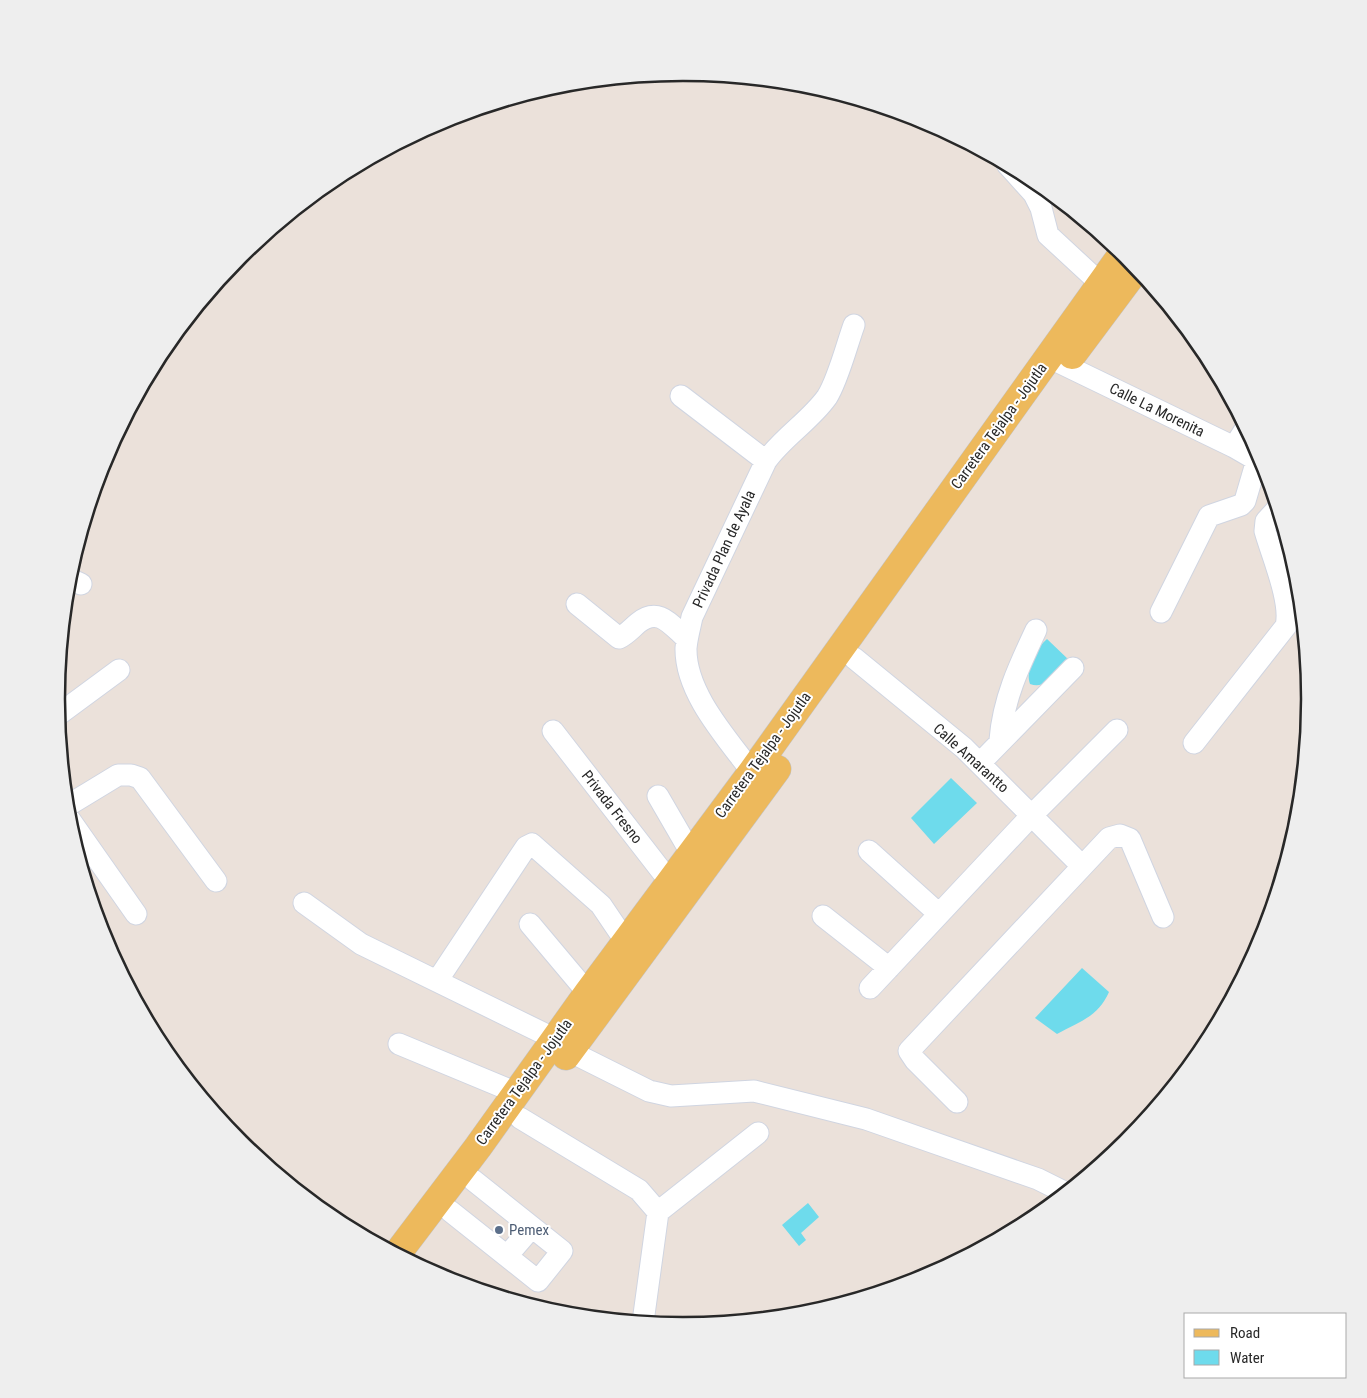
<svg xmlns="http://www.w3.org/2000/svg" width="1367" height="1398" font-family="'Roboto Condensed',sans-serif">
  <rect width="100%" height="100%" fill="#ebe1da"/>
  <path fill="#6edbec" d="M1047,639L1070,661C1058,672 1047,690 1030,684C1025,670 1035,649 1047,639Z
    M951,778L977,803L934,844L911,818Z
    M1082,968L1109,992C1098,1017 1079,1022 1057,1034L1035,1018Z
    M808,1203L819,1217L801,1233L806,1240L799,1246L782,1225Z"/>
  <g fill="none" stroke-linecap="round" stroke-linejoin="round">
    <defs>
      <path id="minor" d="M1007,164L1034,194L1041,208L1048,235L1101,284
        M1048,357L1234,447L1265,465
        M681,396L766,461
        M1234,447L1246,428
        M68,578L81,584
        M577,604L619,638C626,635 632,628 638,623C659,606 671,625 687,639
        M1161,612L1209,516L1241,505L1245,501L1257,460
        M854,658L964,748L1082,866
        M58,715L119,670
        M553,731L670,882
        M1000,740C1003,700 1019,666 1036,630
        M1194,743L1286,626C1292,602 1272,556 1265,531L1266,521L1278,508
        M980,763L1073,668
        M752,772C727,738 685,693 686,648C687,637 690,627 692,617L766,461C783,437 810,421 827,397C838,380 847,344 854,325
        M658,796L691,853
        M67,806L118,775H131L140,778L216,881
        M68,817L136,914
        M869,851L939,914
        M304,903L361,944L555,1039
        M823,916L889,968
        M530,924L588,993
        M437,981L526,847L532,844L601,905L626,942
        M870,988L1032,815L1117,730
        M399,1044L517,1093
        M569,1051L649,1091L671,1096L754,1091L866,1119L1038,1179L1066,1193
        M957,1102L915,1060L909,1051L1109,838L1120,835L1130,839L1163,917
        M520,1118L639,1190L658,1212L758,1133
        M450,1211L538,1281L562,1251L473,1180
        M507,1256L532,1227
        M643,1322L658,1212"/>
      <path id="major" d="M1072,355L1137,268
        M566,1056L777,769
        M397,1254L478,1147L588,993L752,772L1123,253"/>
    </defs>
    <use href="#minor" stroke="#d0d5e1" stroke-width="23"/>
    <use href="#major" stroke="#c3c3c3" stroke-width="29"/>
    <use href="#minor" stroke="#fff" stroke-width="21"/>
    <use href="#major" stroke="#edb95c" stroke-width="28"/>
  </g>
  <circle fill="#5c6f8a" stroke="#fff" stroke-width="2" cx="499" cy="1230" r="5"/>
  <g text-anchor="middle" stroke-width="4" stroke-linejoin="round" paint-order="stroke">
    <g font-size="15" fill="#282828" stroke="#fff">
      <text transform="translate(1157 410) rotate(26)" y="5">Calle La Morenita</text>
      <text transform="translate(999 426) rotate(-54)" y="5">Carretera Tejalpa - Jojutla</text>
      <text transform="translate(724 549) rotate(-65)" y="5">Privada Plan de Ayala</text>
      <text transform="translate(763 755) rotate(-54)" y="5">Carretera Tejalpa - Jojutla</text>
      <text transform="translate(971 758) rotate(42)" y="5">Calle Amarantto</text>
      <text transform="translate(612 807) rotate(52)" y="5">Privada Fresno</text>
      <text transform="translate(524 1082) rotate(-54)" y="5">Carretera Tejalpa - Jojutla</text>
    </g>
    <g font-size="15" fill="#4e5e75" stroke="#fff" text-anchor="start">
      <text x="509" y="1235">Pemex</text>
    </g>
  </g>
  <path d="M0 0H1367V1398H0ZM65 699a618 618 0 1 1 1236 0a618 618 0 1 1-1236 0Z" fill="#eee" fill-rule="evenodd"/>
  <path fill="none" stroke="#282828" stroke-width="2.5" d="M65 699a618 618 0 1 1 1236 0a618 618 0 1 1-1236 0Z"/>
  <rect x="1184" y="1313" width="162" height="65" fill="#ffffff" stroke="#a9a9a9"/>
  <rect x="1194" y="1329" width="25" height="8" fill="#edb95c" stroke="#a9a9a9"/>
  <text x="1230" y="1338" font-size="15" fill="#282828">Road</text>
  <rect x="1194" y="1350" width="25" height="15" fill="#6edbec" stroke="#a9a9a9"/>
  <text x="1230" y="1363" font-size="15" fill="#282828">Water</text>
</svg>
